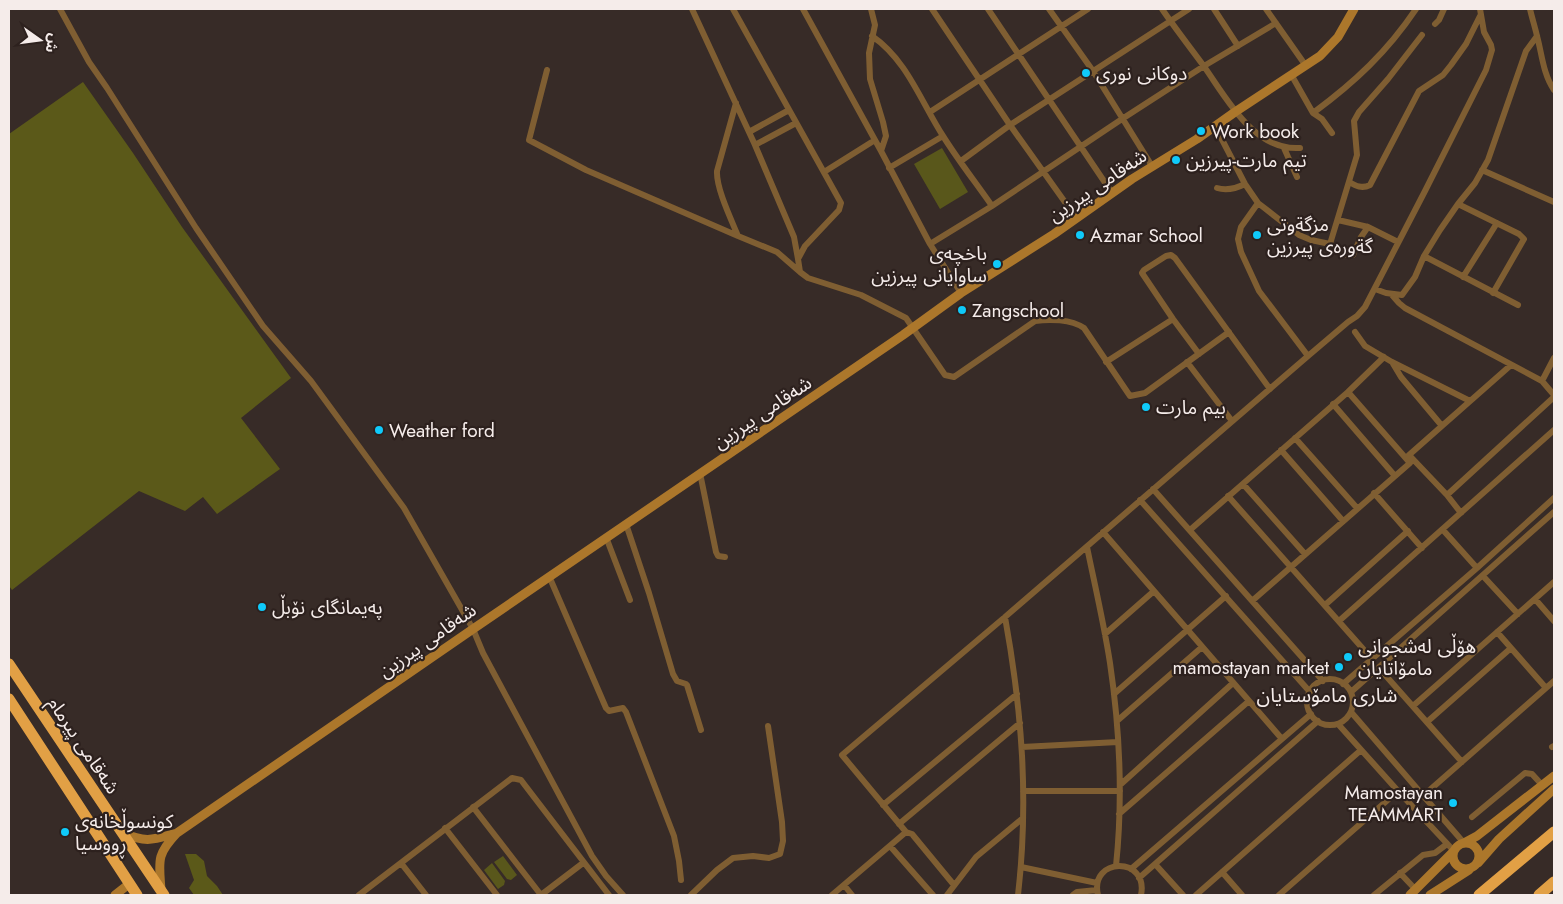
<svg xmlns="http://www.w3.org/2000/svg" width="1563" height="904" font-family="Jost,'Noto Sans Arabic',sans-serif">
  <rect width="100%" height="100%" fill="#372b27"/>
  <path fill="#59571b" d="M942,148L968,192L940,209L914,164Z
    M503,856L517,875L511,880L507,879L494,862Z
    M492,863L505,881L504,885L498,889L484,870Z"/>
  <path fill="#5b5919" d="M83,82L133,153L182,227L291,378L241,418L280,469L217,514L203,497L185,511L139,491L12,590L9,586V134Z
    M185,854H196L204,861L207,876L217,886L223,895H194L189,888L194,880Z"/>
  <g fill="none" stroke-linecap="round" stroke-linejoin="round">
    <path stroke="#7f5e32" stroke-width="6" d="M60,9L89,62L107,88L196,228L263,326L311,381L404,508L473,629L483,653L592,856L606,876L623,895
      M692,9L755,145L794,237L798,259
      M733,9L841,203L839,210L805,246L798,259L800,272L808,278L861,295L906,318L945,375L954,377L1035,321C1049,319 1071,319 1084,328L1130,396L1145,393L1229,332
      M803,9L881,151L930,244L961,293
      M871,9L875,25L869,53L870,79L883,122L886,136L881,151
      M932,9L1010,125L1077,219
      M988,9L1112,193
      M1049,9L1093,71L1152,166
      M1162,9C1175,28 1189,46 1203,65C1226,97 1253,151 1300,148
      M1214,9L1238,46
      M1266,9L1306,66
      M1530,9C1532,18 1535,27 1537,36C1542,54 1543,74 1554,90
      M1435,24L1439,20L1444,9
      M872,36C907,60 921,102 943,136C958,160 976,183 992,206
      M547,70L529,140L586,170L738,236
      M1292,76L1313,113L1322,119L1332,133
      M736,103L717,171C716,188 731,219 738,236L777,252L800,272
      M930,112L1088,9
      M1313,113C1355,82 1387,52 1416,9
      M1215,126L1245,184L1258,203L1299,235L1311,240L1330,244L1347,255H1353L1361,237L1368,227
      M749,132L789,110
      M755,145L796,123
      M1284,148L1297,177
      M961,161L1010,125L1189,9
      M889,168L943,136
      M1482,170L1554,202
      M824,172L875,140
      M1349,182C1356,186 1362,189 1370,185L1419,91L1443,75L1451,65L1466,44L1480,16
      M1217,188C1227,191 1235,189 1245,184
      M1258,203L1241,227L1238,239L1241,252L1259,291L1308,356
      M1458,204L1519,234L1524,239L1493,293
      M1338,220L1368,227L1398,242
      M930,244L992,206L1122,119L1204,66L1276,23
      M1330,244L1357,155L1354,121L1359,112L1388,79L1422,35
      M1424,256L1518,305
      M1463,277L1497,223
      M1375,289L1386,293L1402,295L1415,277L1424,256L1440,230L1458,204L1475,183L1488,160L1526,51L1537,36
      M1392,295L1399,303L1405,308L1542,381L1554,395
      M1355,332L1365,346L1392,362L1470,401
      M1199,354L1173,319L1142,273L1144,270L1166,256L1171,255L1175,258L1270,389
      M1106,362L1173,319
      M1187,362L1232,421
      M1392,362L1401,377L1442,426
      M1542,381L1554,358
      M1348,392L1410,463
      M1333,404L1395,476
      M1295,438L1357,508
      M1281,450L1343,521
      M1409,455L1447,495L1461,513
      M700,473L716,552L718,556L725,557
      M1243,484L1305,554
      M1153,489L1323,681
      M1374,493L1422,548
      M1447,495L1554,397
      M1228,496L1372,659
      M1140,500L1310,692
      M626,524L649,593L673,674L677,681L686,684L687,685L701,730
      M1190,530L1348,392L1384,357
      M1443,530L1477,568
      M1103,532L1282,739
      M606,537L630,600
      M1087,547C1095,586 1104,624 1110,663C1120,731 1123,799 1116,866
      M549,576L606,708L609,711L623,708L626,712L674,836L679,861L681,880
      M1483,576L1518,614
      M1535,599L1554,621
      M1252,601L1410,463L1409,455L1511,365
      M1325,605L1408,531
      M1005,617C1022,711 1029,800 1018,895
      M1339,621L1554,430
      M1497,632L1546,688
      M1105,634L1154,591
      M1379,668L1462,762
      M1307 702a23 23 0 1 1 46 0a23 23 0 1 1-46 0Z
      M1343,684L1477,568L1554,498
      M1351,692L1554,512
      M1114,694L1226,596
      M1413,706L1554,582
      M1351,712L1464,843
      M1117,721L1202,647
      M1427,722L1511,648
      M1338,724L1398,791L1454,851
      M1022,747L1118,742
      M1552,747L1554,746
      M1120,785L1233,683
      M1023,791H1120
      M1424,795L1554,681
      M883,805L1017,694
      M473,807L541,895
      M1119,814L1249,701
      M1472,817L1525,773L1532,774L1543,786
      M899,824L1020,723
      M445,828L497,895
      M890,846L933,895
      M401,863L426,895
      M1155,864L1183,895
      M1021,867L1097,883
      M1131,869L1311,714
      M1222,872L1242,895
      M1400,873L1416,890
      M1139,878L1318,721
      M844,885L852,895
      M954,885L912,834L906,832L842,755L1005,617L1308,356L1348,322L1357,316L1365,307L1425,191L1486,70L1492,50L1491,45L1484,32L1480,9
      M359,895L512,778L521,780L524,784L609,895
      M541,895L583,863
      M691,895L717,870L733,858L753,856L769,858L780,854L783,841L782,822L768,726
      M832,895L906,832
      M947,895L976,857L1023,818
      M1073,895L1077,892L1097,890
      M1098,895C1089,857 1149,856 1141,895
      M1196,895L1361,750
      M1279,895L1398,791
      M1374,895L1423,855L1435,853L1447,844"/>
    <path stroke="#ac772b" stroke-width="9" d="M122,833C147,843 152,840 177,833
      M1453 856a13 13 0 1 1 26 0a13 13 0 1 1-26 0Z
      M1464,843L1477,836L1554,776
      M1478,863L1499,839L1554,789
      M161,890C159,861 156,855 177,833L473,629L903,335L961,293L1054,234L1132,179L1197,139L1235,112L1320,56L1338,37L1354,9
      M115,895L129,884
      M1410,895L1454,851
      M1430,895L1469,870"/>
    <path stroke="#e2a045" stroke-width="11" d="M9,664L164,895
      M9,699L137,895
      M1479,895L1554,832
      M1539,895L1554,882"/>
  </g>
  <g fill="#0fcafa" stroke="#2d211e" stroke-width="2">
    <circle cx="1086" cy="73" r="5"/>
    <circle cx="1201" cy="131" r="5"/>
    <circle cx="1176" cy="160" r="5"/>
    <circle cx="1080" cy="235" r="5"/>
    <circle cx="1257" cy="235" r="5"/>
    <circle cx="997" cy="264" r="5"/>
    <circle cx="962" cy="310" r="5"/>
    <circle cx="1146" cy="407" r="5"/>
    <circle cx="379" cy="430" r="5"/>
    <circle cx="262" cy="607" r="5"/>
    <circle cx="1348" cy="657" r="5"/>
    <circle cx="1339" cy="667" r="5"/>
    <circle cx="1453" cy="803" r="5"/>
    <circle cx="65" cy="832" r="5"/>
  </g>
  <g text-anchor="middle" stroke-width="4.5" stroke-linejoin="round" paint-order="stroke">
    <g font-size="19" fill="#f5ecea" stroke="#2d211e" text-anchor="start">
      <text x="1096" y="80">دوکانی نوری</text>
      <text x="1211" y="138">Work book</text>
      <text x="1186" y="167">تیم مارت-پیرزین</text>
      <text x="1267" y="231">مزگةوتی<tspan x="1267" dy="22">گةورەی پیرزین</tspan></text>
      <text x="1090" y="242">Azmar School</text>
      <text x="987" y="260" text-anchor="end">باخچەی<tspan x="987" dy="22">ساوایانی پیرزین</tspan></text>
      <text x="972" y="317">Zangschool</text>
      <text x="1156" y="414">بیم مارت</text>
      <text x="389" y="437">Weather ford</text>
      <text x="272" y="614">پەیمانگای نۆبڵ</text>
      <text x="1358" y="653">هۆڵی لەشجوانی<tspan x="1358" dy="22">مامۆاتایان</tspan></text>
      <text x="1329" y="674" text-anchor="end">mamostayan market</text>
      <text x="1443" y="799" text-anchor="end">Mamostayan<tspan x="1443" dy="22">TEAMMART</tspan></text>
      <text x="75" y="828">کونسوڵخانەی<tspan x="75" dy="22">ڕووسیا</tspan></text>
    </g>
    <g font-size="19" fill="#f5ecea" stroke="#2d211e">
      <text transform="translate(1097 185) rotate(-34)" y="7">شەقامی پیرزین</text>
      <text transform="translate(762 412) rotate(-34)" y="7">شەقامی پیرزین</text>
      <text transform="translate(427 640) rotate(-35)" y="7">شەقامی پیرزین</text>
      <text transform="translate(84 745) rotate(56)" y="7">شەقامی پیرمام</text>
    </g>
    <g font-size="20" fill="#f5ecea" stroke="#2d211e">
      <text x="1327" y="702">شاری مامۆستایان</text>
    </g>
  </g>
  <rect width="1563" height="904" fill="none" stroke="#f5ecea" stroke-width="20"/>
  <g transform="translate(40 40) rotate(104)" stroke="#2d211e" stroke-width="4" paint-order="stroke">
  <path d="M0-4L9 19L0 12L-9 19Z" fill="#f5ecea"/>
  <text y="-8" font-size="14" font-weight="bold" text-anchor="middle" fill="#f5ecea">ش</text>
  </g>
</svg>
